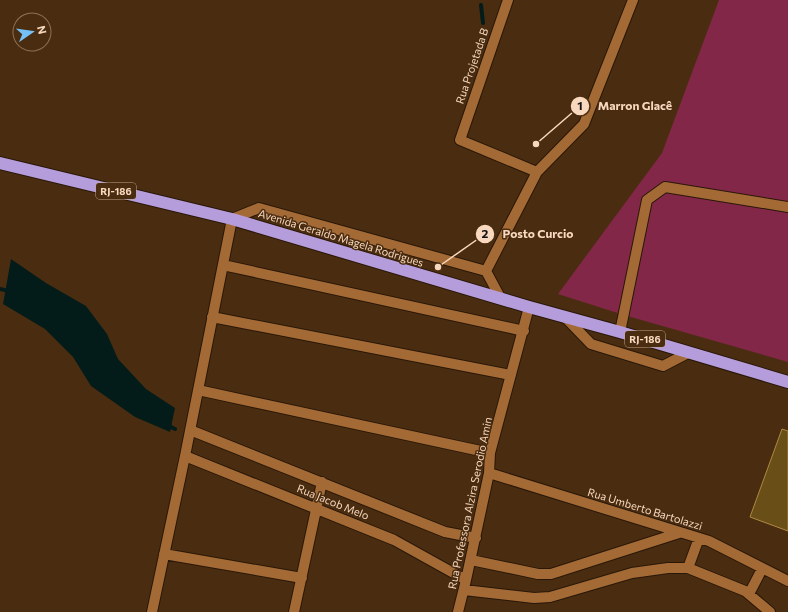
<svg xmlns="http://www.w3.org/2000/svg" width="788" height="612" font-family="Commissioner,sans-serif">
  <rect width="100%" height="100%" fill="#4a2d11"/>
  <path fill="#832749" d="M719,0H788V362L624,315L558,294L662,153Z"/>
  <path fill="#041c19" d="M11,259L46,283L86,306L107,334L118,359L146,389L175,408L170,432L135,417L91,386L73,357L45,329L3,304Z"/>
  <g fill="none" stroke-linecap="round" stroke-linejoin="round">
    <path stroke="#041c19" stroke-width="4" d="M481,5L483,23
      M0,289L9,291
      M167,425L175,429"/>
  </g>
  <path fill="#694f17" stroke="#ae8943" d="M782,429L788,431V531L750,517Z"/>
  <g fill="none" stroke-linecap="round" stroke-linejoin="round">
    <defs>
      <path id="street" d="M508,0L460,140L537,172
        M223,265L524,331
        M486,271L537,172L584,124L633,0
        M564,316L591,344L663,366L688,353
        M212,317L511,375
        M620,332L647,200L665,187L788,207
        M198,390L490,453
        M190,430L445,532L476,538
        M185,456L394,540L466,580
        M489,473L709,541L788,581
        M164,554L302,578
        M471,560L538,574H551L679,533
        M688,568L699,538
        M464,590L534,598L550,597L632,573L668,568H688L745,591L770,612
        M749,594L762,569
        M152,612L185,456L232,219L259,208L486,271L501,299
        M294,612L322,482
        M458,612L466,580L489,473L490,453L529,307"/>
      <path id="highway" d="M0,163L232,219L529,307L620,332L788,382"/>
    </defs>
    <use href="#street" stroke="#291707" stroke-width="12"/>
    <use href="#highway" stroke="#291707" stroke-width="14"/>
    <use href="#street" stroke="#a36a36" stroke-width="10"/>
    <use href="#highway" stroke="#b59ddb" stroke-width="12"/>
  </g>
  <g text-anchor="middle" stroke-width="3" stroke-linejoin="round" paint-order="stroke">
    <g fill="#4a2d11" stroke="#c4a58a" stroke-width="1">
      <rect x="96" y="183" width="40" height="16" rx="3"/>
      <rect x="625" y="331" width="40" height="16" rx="3"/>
    </g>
    <g font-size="10" font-weight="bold" fill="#f8d8be">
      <text x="116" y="195">RJ-186</text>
      <text x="645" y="343">RJ-186</text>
    </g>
    <g font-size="11" fill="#f8d8be" stroke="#4a2d11">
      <text transform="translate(472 66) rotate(-71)" y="4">Rua Projetada B</text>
      <text transform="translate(341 238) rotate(17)" y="4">Avenida Geraldo Magela Rodrigues</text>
      <text transform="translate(333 502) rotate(22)" y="4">Rua Jacob Melo</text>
      <text transform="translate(470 503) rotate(-78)" y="4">Rua Professora Alzira Serodio Amin</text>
      <text transform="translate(645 509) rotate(17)" y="4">Rua Umberto Bartolazzi</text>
    </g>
  </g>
  <path fill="none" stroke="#f8d8be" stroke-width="1.5" d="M536 144L580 106M438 267L485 234"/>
  <g fill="#f8d8be" stroke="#4a2d11" stroke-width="1.5">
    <circle cx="536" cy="144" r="4"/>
    <circle cx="438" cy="267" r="4"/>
    <circle cx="580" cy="106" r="10"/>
    <circle cx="485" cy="234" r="10"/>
  </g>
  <g font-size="12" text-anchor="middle" font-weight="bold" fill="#111">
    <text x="580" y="110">1</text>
    <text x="485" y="238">2</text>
  </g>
  <g font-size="12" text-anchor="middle" font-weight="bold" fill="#f8d8be" stroke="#4a2d11" stroke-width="3" stroke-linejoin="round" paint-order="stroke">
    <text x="635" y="110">Marron Glacê</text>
    <text x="538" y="238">Posto Curcio</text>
  </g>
  <g transform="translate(32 32) rotate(77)"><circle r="19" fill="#4a2d11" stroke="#907156"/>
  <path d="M0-3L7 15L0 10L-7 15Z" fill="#75c0f6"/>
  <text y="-6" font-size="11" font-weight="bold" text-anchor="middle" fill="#f8d8be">N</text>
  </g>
</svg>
